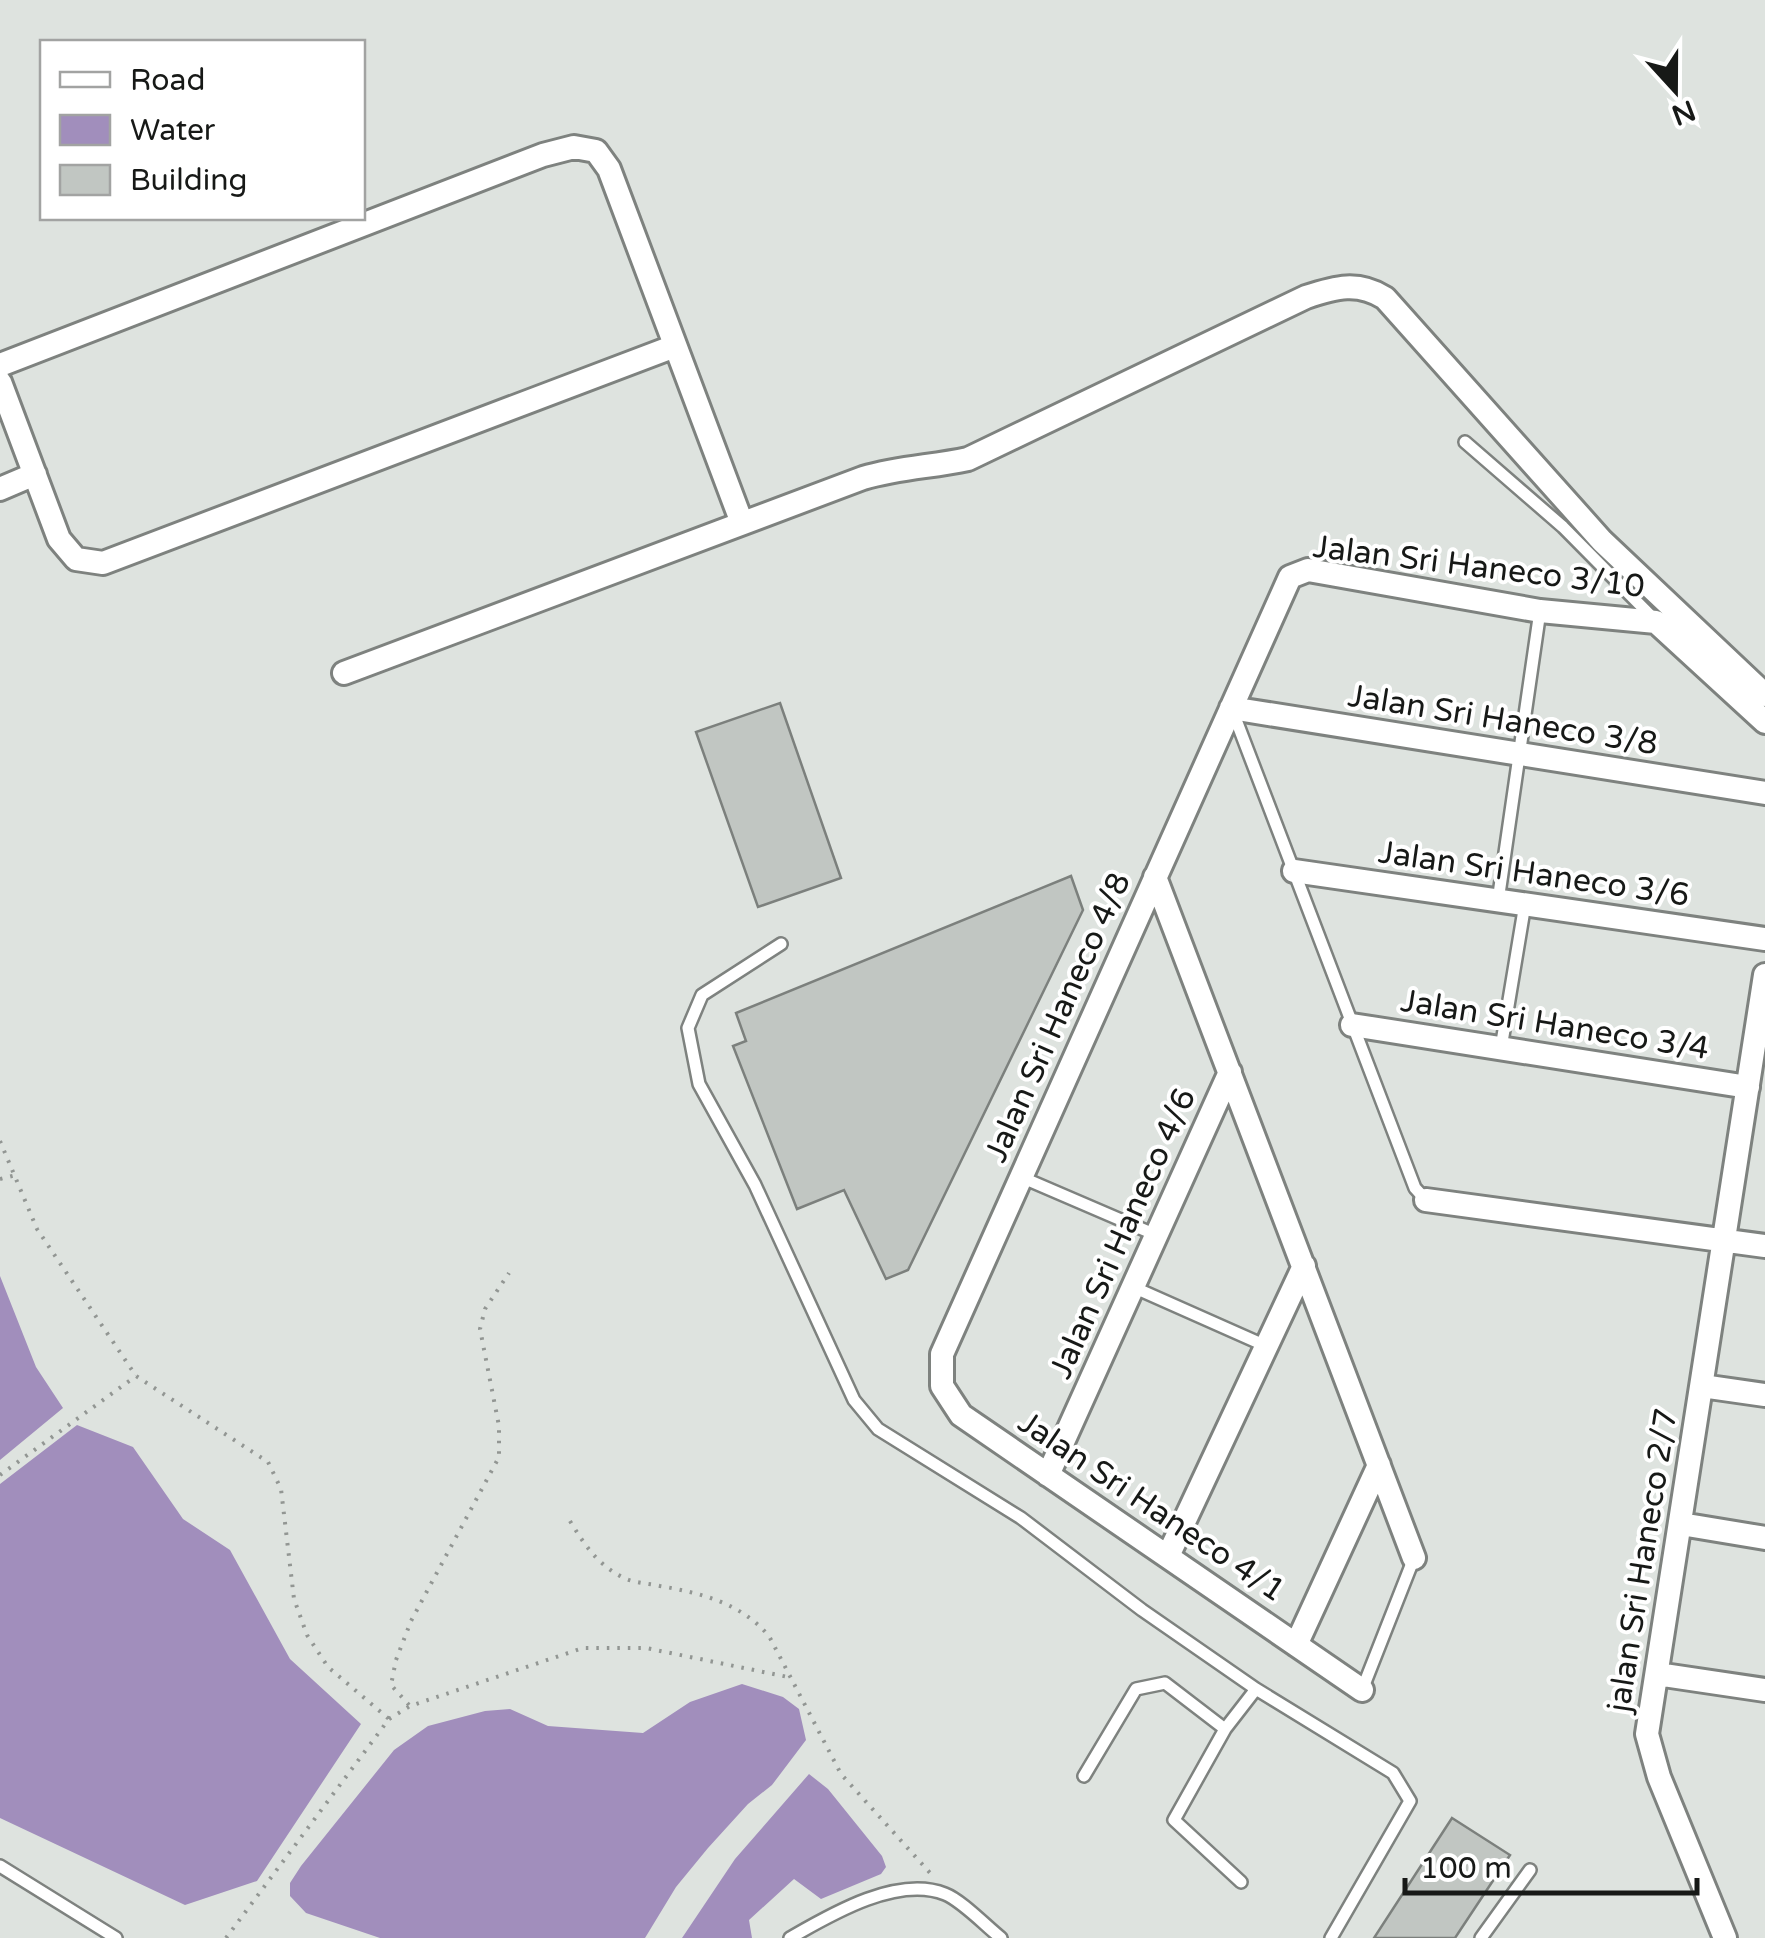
<svg xmlns="http://www.w3.org/2000/svg" width="1765" height="1938" font-family="'Varela Round',sans-serif">
  <rect width="100%" height="100%" fill="#dee3df"/>
  <path fill="#a18ebc" d="M0,1276L36,1367L63,1408L0,1460Z
    M77,1425L133,1447L183,1519L230,1550L290,1659L361,1724L257,1881L185,1905L0,1818V1484Z
    M742,1684L783,1697L799,1709L806,1740L772,1785L748,1804L708,1848L676,1887L645,1938H380L306,1913L290,1896V1883L301,1866L394,1750L428,1726L485,1711L510,1709L548,1726L643,1733L690,1702Z
    M809,1774L828,1789L882,1856L886,1867L881,1874L821,1899L794,1879L749,1920L752,1938H682L735,1859Z"/>
  <path fill="#c1c6c2" stroke="#7c807d" stroke-width="2.5" d="M780,703L841,878L758,907L696,732Z
    M1071,876L1083,910L908,1270L886,1279L844,1190L797,1209L733,1046L746,1041L736,1013Z
    M1452,1818L1510,1855L1455,1938H1374Z"/>
  <g fill="none" stroke-linecap="round" stroke-linejoin="round">
    <defs>
      <path id="lane" d="M1465,442L1563,527L1655,620
        M1233,712L1415,1188L1426,1200
        M1498,901L1540,611
        M781,944L702,995L688,1028L699,1084L755,1185L854,1400L878,1429L1021,1518L1142,1610L1256,1689L1393,1773L1410,1801L1331,1938
        M1501,1048L1525,904
        M1021,1177L1156,1235
        M1133,1287L1266,1346
        M1362,1690L1414,1558
        M1084,1776L1136,1689L1165,1683L1225,1729
        M0,1866L116,1938
        M1241,1882L1174,1820L1225,1729L1256,1689
        M790,1938C830,1915 897,1875 945,1894C961,1900 986,1926 1001,1938
        M1481,1938L1530,1870"/>
      <path id="street" d="M0,365L543,155L574,147L596,151L609,169L742,523
        M0,382L59,539L76,559L103,563L675,346
        M0,489L35,474
        M344,673L863,478C901,467 931,467 968,459L1306,297C1336,287 1358,281 1385,298L1602,541L1765,695
        M1231,708L1765,793
        M1294,871L1765,939
        M1155,877L1414,1558
        M1352,1025L1748,1087
        M1426,1200L1765,1246
        M1702,1386L1765,1395
        M1048,1475L1230,1072
        M1681,1524L1765,1538
        M1168,1556L1304,1266
        M1296,1645L1379,1465
        M1657,1674L1765,1690
        M1362,1690L961,1415L942,1386V1354L1290,577L1308,570L1540,611L1656,622L1765,722
        M1725,1938L1659,1777L1647,1734L1765,975"/>
    </defs>
    <use href="#lane" stroke="#7e827f" stroke-width="16"/>
    <use href="#street" stroke="#7e827f" stroke-width="28"/>
    <path stroke="#929693" stroke-width="4" stroke-dasharray="2.5 8" stroke-linecap="butt" d="M0,1141L37,1229L136,1376L268,1462L281,1489L294,1599L307,1635L328,1667L389,1719
      M0,1179L16,1175
      M0,1475L136,1376
      M570,1521C584,1544 597,1564 622,1577C633,1583 647,1583 660,1586C701,1593 741,1603 769,1636L841,1774L931,1874
      M409,1705L391,1685L396,1660L411,1621L499,1457V1426L480,1329L485,1309L509,1273
      M226,1938L389,1719L410,1706L583,1648H646L788,1677"/>
    <use href="#lane" stroke="#fff" stroke-width="11"/>
    <use href="#street" stroke="#fff" stroke-width="22"/>
  </g>
  <g text-anchor="middle" stroke-width="8" stroke-linejoin="round" paint-order="stroke">
    <g font-size="32" fill="#171917" stroke="#fff">
      <text transform="translate(1479 566) rotate(7)" y="11">Jalan Sri Haneco 3/10</text>
      <text transform="translate(1503 719) rotate(9)" y="11">Jalan Sri Haneco 3/8</text>
      <text transform="translate(1534 873) rotate(8)" y="11">Jalan Sri Haneco 3/6</text>
      <text transform="translate(1057 1017) rotate(-66)" y="11">Jalan Sri Haneco 4/8</text>
      <text transform="translate(1555 1024) rotate(9)" y="11">Jalan Sri Haneco 3/4</text>
      <text transform="translate(1122 1233) rotate(-66)" y="11">Jalan Sri Haneco 4/6</text>
      <text transform="translate(1152 1506) rotate(34)" y="11">Jalan Sri Haneco 4/1</text>
      <text transform="translate(1642 1560) rotate(-81)" y="11">jalan Sri Haneco 2/7</text>
    </g>
  </g>
  <rect x="40" y="40" width="325" height="180" fill="#ffffff" stroke="#a2a3a2" stroke-width="2.5"/>
  <rect x="60" y="72" width="50" height="15" fill="#ffffff" stroke="#a2a3a2" stroke-width="2.5"/>
  <text x="130" y="90" font-size="30" fill="#171917">Road</text>
  <rect x="60" y="115" width="50" height="30" fill="#a18ebc" stroke="#a2a3a2" stroke-width="2.5"/>
  <text x="130" y="140" font-size="30" fill="#171917">Water</text>
  <rect x="60" y="165" width="50" height="30" fill="#c1c6c2" stroke="#a2a3a2" stroke-width="2.5"/>
  <text x="130" y="190" font-size="30" fill="#171917">Building</text>
  <g transform="translate(1675 90) rotate(159)" stroke="#ffffff" stroke-width="8" paint-order="stroke">
  <path d="M0-8L18 38L0 25L-18 38Z" fill="#171917"/>
  <text y="-15" font-size="28" font-weight="bold" text-anchor="middle" fill="#171917">N</text>
  </g>
  <path d="M1405 1878v15h292v-15" fill="none" stroke="#171917" stroke-width="5"/>
  <text x="1420" y="1878" font-size="30" fill="#171917" stroke="#ffffff" stroke-width="8" paint-order="stroke">100 m</text>
</svg>
